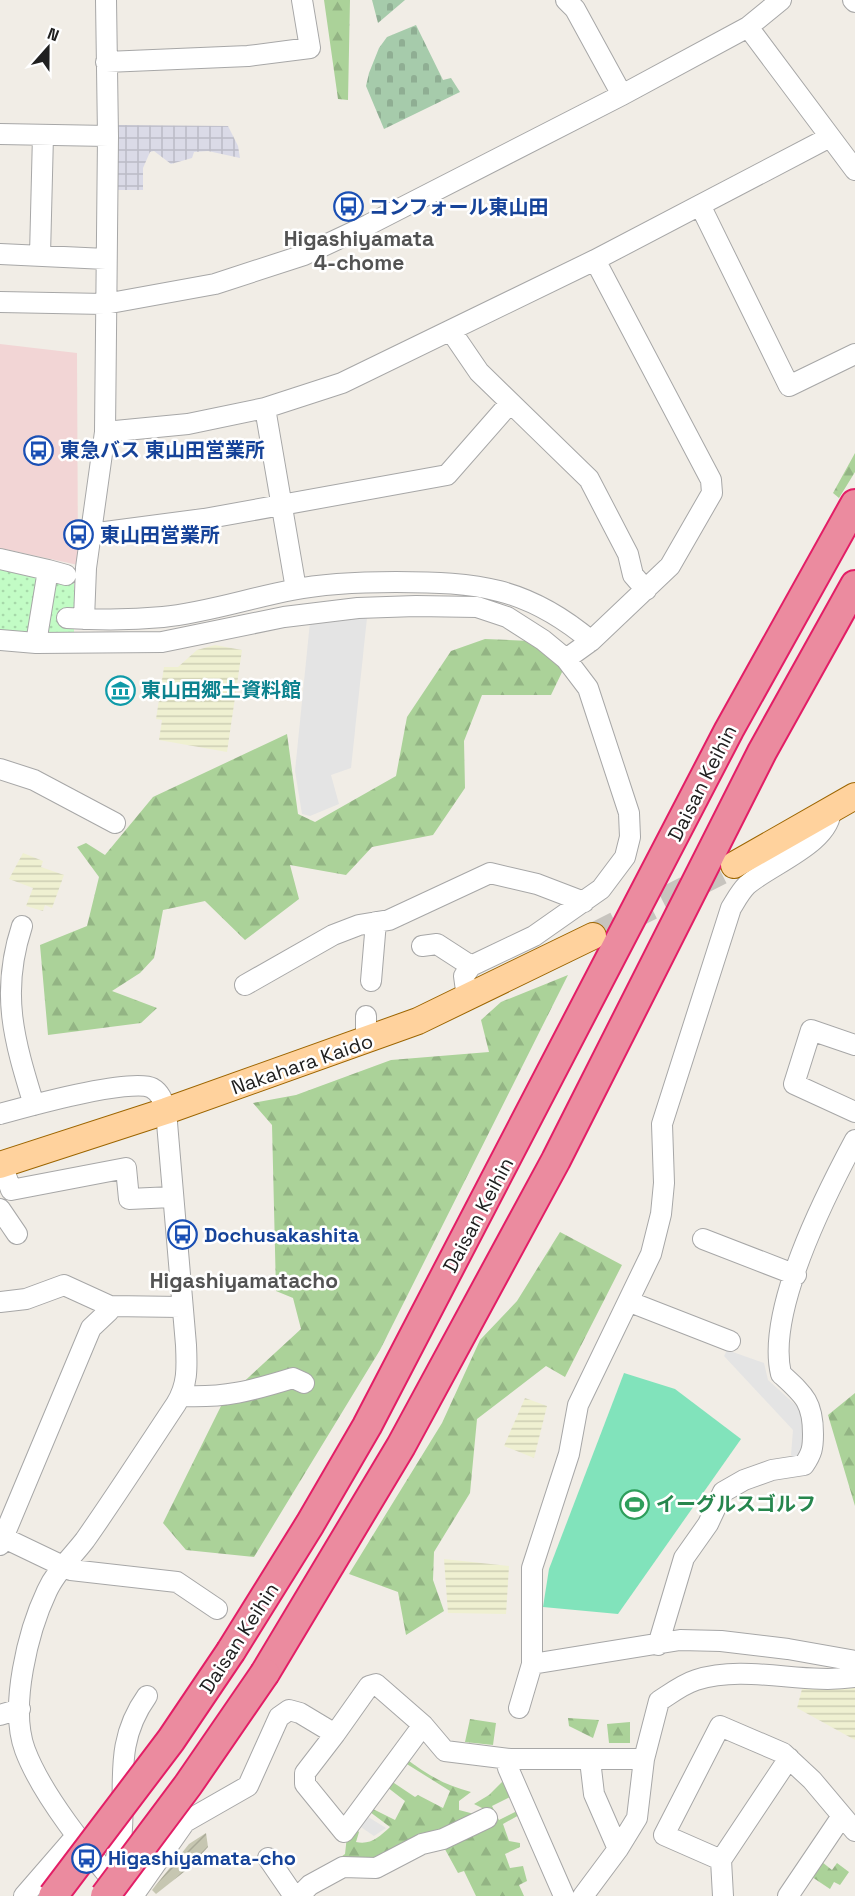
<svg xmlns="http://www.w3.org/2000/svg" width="855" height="1896" font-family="'Space Grotesk','Noto Sans JP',sans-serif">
  <defs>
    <pattern id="construction-furrows" width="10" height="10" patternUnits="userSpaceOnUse" patternTransform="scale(1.5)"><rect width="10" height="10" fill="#c6c6b1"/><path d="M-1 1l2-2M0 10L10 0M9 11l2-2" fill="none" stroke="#aaaa98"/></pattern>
    <pattern id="farmland-rules" width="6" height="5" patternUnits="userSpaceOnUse" patternTransform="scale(1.5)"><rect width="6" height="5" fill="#eff0d1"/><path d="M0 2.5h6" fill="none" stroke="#cdceb3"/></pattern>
    <pattern id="forest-firs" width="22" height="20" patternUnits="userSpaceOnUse" patternTransform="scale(1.5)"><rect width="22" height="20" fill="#abd299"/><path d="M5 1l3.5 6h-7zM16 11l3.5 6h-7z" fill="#93b484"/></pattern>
    <pattern id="cemetery-stones" width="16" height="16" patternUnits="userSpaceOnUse" patternTransform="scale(1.5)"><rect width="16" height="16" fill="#a6cbab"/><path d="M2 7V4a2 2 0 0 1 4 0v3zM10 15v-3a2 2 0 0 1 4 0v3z" fill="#8fae93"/></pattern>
    <pattern id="park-dots" width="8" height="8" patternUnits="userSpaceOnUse" patternTransform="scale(1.5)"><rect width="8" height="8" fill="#c2fcc5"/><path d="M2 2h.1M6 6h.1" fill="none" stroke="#a6d8a9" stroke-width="1.8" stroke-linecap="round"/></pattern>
    <pattern id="plaza-grid" width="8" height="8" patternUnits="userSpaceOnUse" patternTransform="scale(1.5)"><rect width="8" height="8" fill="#dadae7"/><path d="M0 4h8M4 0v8" fill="none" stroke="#bbbbc6"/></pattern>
  </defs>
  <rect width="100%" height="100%" fill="#f1ede6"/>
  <path fill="#f2d5d5" d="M0,344L77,353L78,565L0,548Z"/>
  <path fill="url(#construction-furrows)" d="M206,1833L208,1847L189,1868L156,1894L152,1890L189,1844Z"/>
  <path fill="url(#farmland-rules)" d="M215,645L242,650L227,752L159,740L162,720L156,719L164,667H178L197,650Z
    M23,853L43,861L41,867L64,875L52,908L45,905L43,911L26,906L33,888L9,879Z
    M525,1398L547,1406L534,1458L504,1446Z
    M444,1559L509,1566L506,1614L448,1613Z
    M855,1688V1740L797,1708L802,1689Z"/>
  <path fill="url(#forest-firs)" d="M324,0H350L348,100L338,99Z
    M855,453V472L839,498L833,493Z
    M485,639L530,641L564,668L551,695H482L464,741L465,788L433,835L372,847L346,875L290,865L299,899L245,940L205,901L163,910L154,958L140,973L112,991L157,1008L141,1023L48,1035L40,945L87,926L99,877L77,847L86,843L105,855L153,797L287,734L298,814L315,822L396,776L407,717L451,651Z
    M568,975L380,1350L254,1557L186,1550L163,1523L224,1400L301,1329L293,1298L276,1291L272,1125L253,1103L296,1095L391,1060L489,1052L481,1020L501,1002Z
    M560,1232L622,1265L565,1377L546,1366L477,1419L470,1493L434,1552L433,1580L444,1611L406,1635L398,1592L349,1574L442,1423L480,1340L517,1301Z
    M855,1393V1506L828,1415Z
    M568,1718L599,1720L593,1738L569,1726Z
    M470,1719L496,1723L493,1745L465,1742Z
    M630,1722V1743H609L607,1724Z
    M405,1758C426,1774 444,1785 471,1792L459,1801V1810L478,1815L376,1865L327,1867L345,1854L347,1836L355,1828L359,1832L356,1842C371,1845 379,1837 390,1827L370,1812L373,1809L395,1820L405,1801L387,1787L391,1781L415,1797L418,1795L443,1808L450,1791L402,1761Z
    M505,1779L512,1796L492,1806L499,1820L523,1808L521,1814L503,1824L509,1841L520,1843V1847L505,1854L510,1868L523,1866L527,1881L519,1885L524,1896H476L464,1871L458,1873L441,1842L486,1810L474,1804L489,1795Z
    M822,1862L832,1870L837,1863L849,1872L840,1885L834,1882L830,1889L812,1877Z"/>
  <path fill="url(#cemetery-stones)" d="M372,0H405L378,23Z
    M416,25L443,80L451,78L460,92L384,129L366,86L369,73L379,48L387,37Z"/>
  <path fill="url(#park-dots)" d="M0,555L74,572V632L27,636L0,630Z"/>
  <path fill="#81e3bb" d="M624,1373L675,1389L741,1439L618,1614L543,1607L549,1569Z"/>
  <path fill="#e4e4e4" d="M344,616L367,618L351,768L331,775L339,804L310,816L302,814L295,771L310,622Z
    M727,1350L764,1363L768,1380L799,1408L807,1432L804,1457L796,1459L791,1455L793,1430L724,1356Z
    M365,1815L386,1828L374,1836L358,1825Z"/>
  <path fill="url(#plaza-grid)" d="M118,125L228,126L238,146L240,158L208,151L194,152L192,158L171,164L154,151L150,152L143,168V190H117Z"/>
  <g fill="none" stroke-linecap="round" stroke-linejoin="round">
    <path stroke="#c7c4be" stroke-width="26" stroke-dasharray="26 13" stroke-linecap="butt" d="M593,936L734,865"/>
    <defs>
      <path id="minor" d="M106,0L108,136
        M566,0L575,9L622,95
        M853,0L855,2
        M748,27L855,170
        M106,62L248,56L310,48L302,0
        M0,134L108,136L105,432L86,568L84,619
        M700,205L789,386L855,354
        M0,254L106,259
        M40,255L43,135
        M0,302L105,304L215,284L304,255L368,225L622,95L748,27L781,0
        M451,331L479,372L589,479L628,554L633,575L646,590
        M265,408L296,589
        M105,432L188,424L265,408L342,383L595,260L830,137
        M90,534L204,519L447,475L510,403
        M0,559L48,570
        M67,618C98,620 132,620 163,617C205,613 250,598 292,590C326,583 362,582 396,582C477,582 527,587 591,641
        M0,640L36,643L162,642L284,617L358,608L416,606L477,607L507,617L543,640L566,659L588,688L629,813L630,837L625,857L601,889L534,936L471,966L464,976L467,998
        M36,643L48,570L66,575
        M566,659L591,641L670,566L712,493L711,480L595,260
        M0,769L34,780L115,823
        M22,926C0,993 14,1040 34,1105
        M422,946L437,944L471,966
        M371,981L376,922
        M245,985L333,935L359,925L389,920L490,873L537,884L584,902
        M366,1041V1016
        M855,1045L811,1030L794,1084L855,1112
        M0,1114C25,1107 132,1077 152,1088C161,1093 163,1102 166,1111L186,1345C187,1367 188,1385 176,1404C146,1449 116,1496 85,1540C72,1557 56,1571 47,1591C28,1631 9,1707 25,1750C43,1798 92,1856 125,1896
        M2,1164L11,1190L126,1168L129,1199L172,1197
        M0,1209L17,1234
        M703,1239L796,1275
        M0,1302L26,1299L64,1285L110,1306
        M630,1302L730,1341
        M181,1396C225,1398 251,1391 293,1378L304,1383
        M0,1536L71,1570L177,1582L217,1609
        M0,1545L91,1328L109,1311L110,1306L181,1307
        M658,1645L684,1558L708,1524L723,1492L744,1480L772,1470L804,1465C812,1453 813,1448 813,1434C813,1402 804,1395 781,1374C766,1311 825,1196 855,1140
        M532,1664L680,1640L721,1641L788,1649L855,1661
        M519,1708L532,1664V1568L569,1454L578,1405L651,1254L661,1214L664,1183L662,1124L731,908C736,900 740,892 747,885C771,864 831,843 831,809
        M0,1715L20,1709
        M335,1734L305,1773V1784L344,1832L423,1725
        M510,1759L508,1768L564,1896
        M590,1760L594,1794L618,1849
        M268,1858L294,1896
        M721,1860L789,1758
        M109,1877C113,1866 119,1853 121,1841C127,1787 112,1745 147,1696
        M24,1896L76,1836
        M133,1896L185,1822L248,1786L279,1717L289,1710L300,1713L335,1734L369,1686L376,1684L423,1725L445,1751L510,1759H644
        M299,1896L310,1885L343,1867L376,1868L422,1844L443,1839L487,1818
        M583,1896L618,1849L637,1818L644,1759L659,1701C670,1694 683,1684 696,1680C747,1664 803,1685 855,1677
        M723,1896L721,1860L664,1835L720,1726L783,1753L812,1780L855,1831
        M788,1896L842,1816"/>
      <path id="major" d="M734,865L855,796
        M0,1165L166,1111L418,1021L593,936"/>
      <path id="highway" d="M231,1651L310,1524L367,1426L729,730L855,504
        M265,1673L401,1446L556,1160L762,752L855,585"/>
    </defs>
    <use href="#minor" stroke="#a7a7a7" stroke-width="22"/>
    <use href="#major" stroke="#9c6500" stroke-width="28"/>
    <use href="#highway" stroke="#e31e66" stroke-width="32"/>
    <use href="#minor" stroke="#fff" stroke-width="20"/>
    <use href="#major" stroke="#ffd29d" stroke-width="26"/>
    <use href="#highway" stroke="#eb8b9f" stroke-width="28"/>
    <defs>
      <path id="highway-bridge" d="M53,1896L171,1740L231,1651
        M105,1896L188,1785L265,1673"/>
    </defs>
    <use href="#highway-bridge" stroke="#e31e66" stroke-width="32" stroke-linecap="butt"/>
    <use href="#highway-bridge" stroke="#eb8b9f" stroke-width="28"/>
  </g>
  <defs>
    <symbol id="bus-ring" viewBox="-11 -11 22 22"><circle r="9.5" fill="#fff" stroke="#1a4fb4" stroke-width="1.5"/><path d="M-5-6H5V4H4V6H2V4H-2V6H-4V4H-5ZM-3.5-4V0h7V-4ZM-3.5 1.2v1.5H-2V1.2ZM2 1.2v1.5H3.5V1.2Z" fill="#1a4fb4"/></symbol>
    <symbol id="museum-ring" viewBox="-11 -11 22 22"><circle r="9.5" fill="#fff" stroke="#0f9aa8" stroke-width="1.5"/><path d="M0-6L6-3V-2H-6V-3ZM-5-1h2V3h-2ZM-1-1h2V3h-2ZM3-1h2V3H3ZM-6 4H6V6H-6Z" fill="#0f9aa8"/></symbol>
    <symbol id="stadium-ring" viewBox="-11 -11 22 22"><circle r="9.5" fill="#fff" stroke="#2e9e5b" stroke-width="1.5"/><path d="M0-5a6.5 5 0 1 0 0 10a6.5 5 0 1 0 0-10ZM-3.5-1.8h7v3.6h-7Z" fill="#2e9e5b"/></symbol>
  </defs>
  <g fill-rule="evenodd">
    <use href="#bus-ring" x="332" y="190" width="33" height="33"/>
    <use href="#bus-ring" x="22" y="434" width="33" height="33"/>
    <use href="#bus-ring" x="62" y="518" width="33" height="33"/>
    <use href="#museum-ring" x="104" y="674" width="33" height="33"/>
    <use href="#bus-ring" x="166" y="1218" width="33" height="33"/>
    <use href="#stadium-ring" x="618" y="1488" width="33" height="33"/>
    <use href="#bus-ring" x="70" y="1842" width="33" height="33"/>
  </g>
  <g text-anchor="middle" stroke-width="5" stroke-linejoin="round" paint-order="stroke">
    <g font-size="20" font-weight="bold" fill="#164399" stroke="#fff" text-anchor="start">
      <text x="369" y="214">コンフォール東山田</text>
      <text x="60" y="457">東急バス 東山田営業所</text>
      <text x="100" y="542">東山田営業所</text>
      <text x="204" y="1242">Dochusakashita</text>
      <text x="108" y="1865">Higashiyamata-cho</text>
    </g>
    <g font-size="20" font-weight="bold" fill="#0d838f" stroke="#fff" text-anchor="start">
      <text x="141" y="697">東山田郷土資料館</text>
    </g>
    <g font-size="20" fill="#202020" stroke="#fff">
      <text transform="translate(702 783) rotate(-63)" y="7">Daisan Keihin</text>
      <text transform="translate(302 1064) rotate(-19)" y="7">Nakahara Kaido</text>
      <text transform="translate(478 1215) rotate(-62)" y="7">Daisan Keihin</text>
      <text transform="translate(239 1638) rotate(-57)" y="7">Daisan Keihin</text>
    </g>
    <g font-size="20" font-weight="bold" fill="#27864d" stroke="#fff" text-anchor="start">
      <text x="656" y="1511">イーグルスゴルフ</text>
    </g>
    <g font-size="21" font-weight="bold" fill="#535353" stroke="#fff">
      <text x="359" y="246">Higashiyamata<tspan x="359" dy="24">4-chome</tspan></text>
      <text x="244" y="1288">Higashiyamatacho</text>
    </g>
  </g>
  <g transform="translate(48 48) rotate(21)" stroke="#ffffff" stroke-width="4.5" paint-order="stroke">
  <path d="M0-4.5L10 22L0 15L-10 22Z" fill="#202020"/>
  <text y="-9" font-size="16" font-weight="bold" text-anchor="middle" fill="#202020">N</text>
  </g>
</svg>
